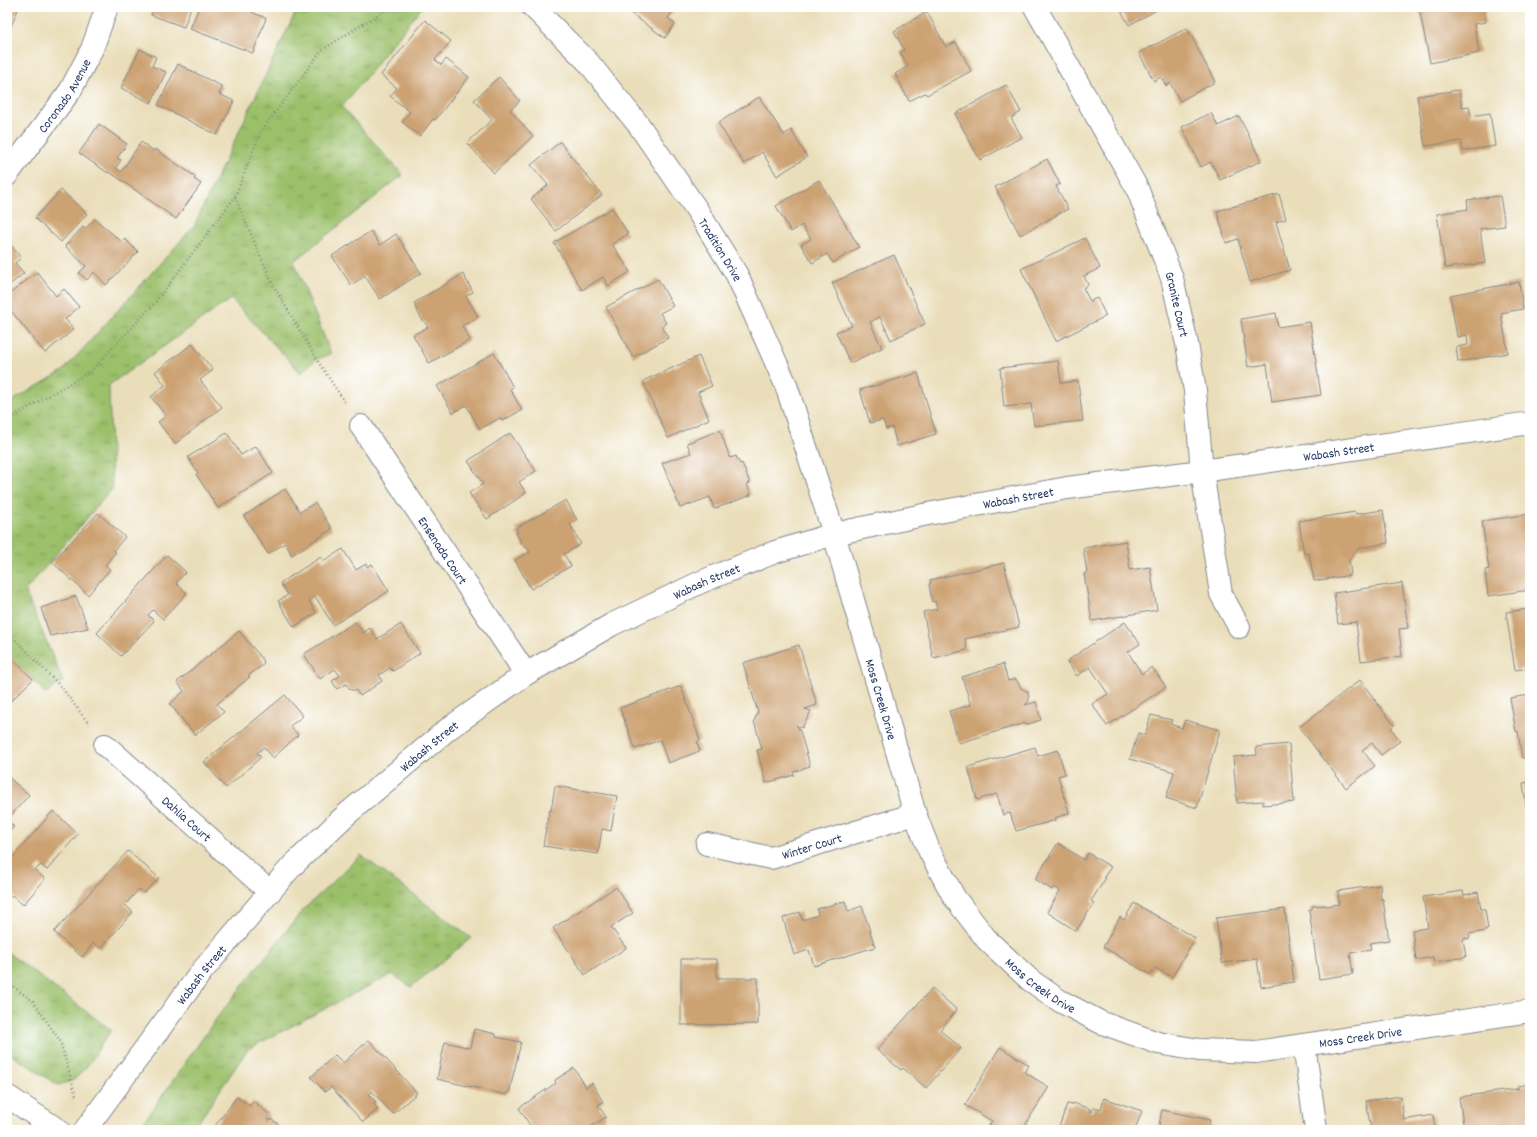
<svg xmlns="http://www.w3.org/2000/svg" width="1537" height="1137" font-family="Dekko,sans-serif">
  <defs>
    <pattern id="grass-tufts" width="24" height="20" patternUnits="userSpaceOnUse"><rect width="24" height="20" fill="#9bc06a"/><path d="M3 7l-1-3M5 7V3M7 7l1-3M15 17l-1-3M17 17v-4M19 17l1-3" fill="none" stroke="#7e9c5a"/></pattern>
  </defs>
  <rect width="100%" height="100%" fill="#fff"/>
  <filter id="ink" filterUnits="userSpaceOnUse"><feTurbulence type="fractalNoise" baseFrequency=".025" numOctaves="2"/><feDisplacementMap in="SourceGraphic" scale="8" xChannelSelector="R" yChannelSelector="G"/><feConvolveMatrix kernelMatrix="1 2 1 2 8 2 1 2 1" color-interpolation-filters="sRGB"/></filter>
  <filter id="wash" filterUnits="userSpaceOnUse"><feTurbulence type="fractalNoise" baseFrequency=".012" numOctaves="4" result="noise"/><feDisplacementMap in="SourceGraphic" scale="16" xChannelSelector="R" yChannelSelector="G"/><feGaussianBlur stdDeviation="0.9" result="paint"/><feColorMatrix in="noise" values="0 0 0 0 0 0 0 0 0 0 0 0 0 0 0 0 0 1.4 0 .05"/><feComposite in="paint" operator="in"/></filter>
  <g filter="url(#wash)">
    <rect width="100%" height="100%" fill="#eadeba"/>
    <path fill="url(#grass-tufts)" stroke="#5b7864" d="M298,7H422L342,107L403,175L294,261L331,354L315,360L301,373L231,299L109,385L112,489L25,591L63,681L46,694L7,654V404L63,371L194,226Z
      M361,855L471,938L411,987L392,974L248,1049L193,1130H138L216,1019L303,910Z
      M7,952L111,1030L88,1065L74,1080L58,1085L7,1052Z"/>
    <g id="blocks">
      <path fill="#cca272" d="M7,7H19L7,36Z
        M154,7H191L184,27L151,15Z
        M199,7H253L251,12L266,18L253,53L190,29Z
        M622,7H676L668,18L675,24L665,38Z
        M1119,7H1162L1129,25Z
        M1419,7H1483L1486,22L1474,24L1479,53L1430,63Z
        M927,12L946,47L956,42L971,71L927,95L925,93L909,101L895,74L908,66L900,52L904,50L894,31Z
        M425,20L451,41L435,60L441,65L446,59L469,77L435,120L433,119L420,136L402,122L410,112L390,96L397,88L381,75Z
        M1187,28L1215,82L1180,101L1170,83L1166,86L1161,77L1154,81L1139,53Z
        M140,49L156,57L152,66L166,72L151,103L121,88Z
        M178,64L223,87L219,94L234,101L217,135L158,105Z
        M499,77L520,101L510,110L533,136L494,173L467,143L492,120L474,100Z
        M1006,85L1021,112L1011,118L1022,137L980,160L955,114Z
        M1459,90L1462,107L1469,106L1471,116L1490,113L1495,146L1463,151L1461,141L1425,146L1417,96Z
        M759,97L784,135L791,130L807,157L777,176L762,152L744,164L718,123Z
        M1211,113L1218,126L1239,116L1261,161L1220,180L1211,162L1201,167L1182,127Z
        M99,124L127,144L117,158L121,160L116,168L121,172L141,142L154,151L155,149L196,177L194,179L201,184L176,219L117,177L109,172L108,173L79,153Z
        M560,142L602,195L556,231L531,199L548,185L531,165Z
        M1047,159L1060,184L1056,186L1068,209L1020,235L995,187Z
        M819,180L859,247L833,263L827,254L812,263L801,245L811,239L802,225L791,232L776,206Z
        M61,190L87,214L61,242L35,218Z
        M1279,194L1286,219L1276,222L1290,270L1250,282L1238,239L1226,243L1217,211Z
        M1500,196L1505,226L1480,229L1485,263L1445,268L1437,214L1468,209L1467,200Z
        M612,208L628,234L612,244L630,272L608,286L603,277L582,290L554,243Z
        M95,219L122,242L125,239L138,252L106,285L94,272L87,280L79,273L86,266L65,246L83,227L85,229Z
        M371,231L380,245L396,234L421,273L380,299L365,276L351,285L332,256Z
        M1085,238L1100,268L1084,276L1088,285L1083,288L1090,301L1097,298L1106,316L1056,341L1021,269Z
        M8,241L21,258L15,263L24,273L7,287V242Z
        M894,255L925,324L891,340L880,317L870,322L882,348L850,363L836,332L852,326L832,283Z
        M37,272L56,296L64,289L79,307L65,319L74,329L45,353L7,306V296Z
        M463,274L473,292L466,296L478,317L462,326L470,340L429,363L413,335L428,327L424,321H423L415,307L416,306L414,303Z
        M658,279L673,306L660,313L666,323L662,326L668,338L633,357L606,307Z
        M1519,282L1523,309L1501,313L1508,353L1458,362L1456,347L1468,345L1467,335L1457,337L1450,295Z
        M1276,313L1278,327L1310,322L1321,395L1272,402L1267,364L1248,367L1241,319Z
        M192,344L213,370L200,380L222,407L175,444L158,422L166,416L151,397L165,385L155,372Z
        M494,353L513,387L510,389L522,410L502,421L500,418L480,429L466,405L453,413L437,386Z
        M699,356L712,386L698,392L709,419L668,438L643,381Z
        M1058,361L1061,383L1078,381L1083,421L1034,426L1031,404L1004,407L1000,368Z
        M918,373L936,434L897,446L892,427L886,429L883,420L870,423L860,390Z
        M720,430L730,458L736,456L740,464L742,463L750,483L747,484L751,495L714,509L710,497L680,508L662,463L691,453L687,443Z
        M227,433L241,455L256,446L273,473L218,508L196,474L198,473L188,457Z
        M510,433L536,471L519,482L526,493L487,519L469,493L483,484L468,461Z
        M285,489L300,512L315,503L332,529L292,555L285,543L268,554L244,516Z
        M566,500L577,520L570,524L581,544L564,554L571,566L531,589L515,560L530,552L526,546L524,547L516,533L518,532L516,528Z
        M1383,510L1388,543L1359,548L1349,560L1351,575L1314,581L1309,553L1304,554L1299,521L1355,512L1356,514Z
        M98,513L125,537L114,550L116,552L105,565L110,569L88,595L52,562Z
        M1530,514V590L1488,596L1485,570L1489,569L1482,521Z
        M1126,541L1130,570L1150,567L1157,610L1092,621L1084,574L1087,572L1083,548Z
        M343,549L356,570L366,564L367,567L372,564L389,591L333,625L315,596L309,600L316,613L294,627L278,601L288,595L280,583L321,557L323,561Z
        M167,555L186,572L176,583L187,593L163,619L153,610L148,615L154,621L121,656L97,633Z
        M1004,563L1019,627L965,639L967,650L933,658L923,612L937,609L935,601L932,602L929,584L931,583L930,580Z
        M1402,583L1408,628L1399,629L1402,656L1361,661L1356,622L1338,624L1334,593Z
        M76,596L88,628L50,636L41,608Z
        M1530,609V668L1515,670L1506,612Z
        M355,622L363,633L370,628L377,639L401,624L420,653L393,671L390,668L379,675L382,681L360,696L356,690H351L346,684L337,689L332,681L340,676L335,669L320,679L304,654Z
        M1125,622L1140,644L1128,652L1142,674L1152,667L1166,687L1107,726L1092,704L1108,694L1090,667L1077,676L1067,661Z
        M239,631L264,661L263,662L264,664L248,676L250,677L217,704L224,712L195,735L170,704L184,691L177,682Z
        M799,645L817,705L805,709L811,711L802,728L796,725L800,731L810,766L793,772L794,775L766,783L757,750L762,749L754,721L758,712L743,663Z
        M9,656L33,679L7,705V658Z
        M1003,664L1008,681L1016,679L1021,688L1028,692L1029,701L1025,705L1036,702L1041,720L1025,725V723L959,743L949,711L971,705L962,677Z
        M1360,680L1394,725L1391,728L1400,741L1381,755L1372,743L1362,750L1375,766L1346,788L1299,727Z
        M681,686L700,740L697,742L700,751L668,763L660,740L635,749L620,708Z
        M285,695L303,716L290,726L298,735L273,758L264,747L257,753L261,757L226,788L204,762Z
        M1530,695V757L1522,758L1518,731L1516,732L1510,698Z
        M1151,715L1172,720L1170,724L1182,728L1185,720L1220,730L1197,808L1166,798L1174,772L1130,759L1138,733L1145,735Z
        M1289,744L1294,802L1263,805V801L1237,803L1233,757L1257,755L1256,747Z
        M1035,747L1038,756L1058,750L1065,774L1058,776L1069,813L1055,818L1056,820L1016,831L1010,813L1003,815L997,794L977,800L968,767Z
        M7,776L29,795L7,820Z
        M1530,782V826H1529L1523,783Z
        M555,786L617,796L611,831L602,829L598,854L543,846L549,811H551Z
        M53,811L78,834L47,870L41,865L35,870L45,879L23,905L12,895L7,901V864Z
        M7,820L14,827L7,834Z
        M1058,843L1084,860L1088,853L1111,867L1104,877L1106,878L1091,901L1094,903L1076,931L1047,912L1060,891L1054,887L1052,890L1035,879Z
        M128,851L159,878L144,893L139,889L125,905L133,912L100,949L94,943L82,957L54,932Z
        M1380,885L1381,899H1383L1389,940L1370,943L1371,950L1350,953L1353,974L1319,979L1309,910L1312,909V906L1326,905V906L1339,904L1338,891Z
        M616,887L633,913L611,927L626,948L585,975L553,928Z
        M1463,891L1464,895L1478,892L1481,909H1485L1488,929H1485L1486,931L1469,934L1470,938L1463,939L1466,957L1434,962L1433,957L1416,960L1412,930L1428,928L1423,897Z
        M845,901L848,911L862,906L875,947L814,966L809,950L794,955L783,918L800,912L802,920L818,915L817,909Z
        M1134,903L1195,938L1172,977L1155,968L1151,975L1103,947L1120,917L1124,920Z
        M1285,909L1294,982L1261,987L1257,959L1222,963L1216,918Z
        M681,959H717V978H758V1024L681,1025Z
        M932,988L957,1010L940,1030L961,1048L926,1088L903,1068L901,1070L877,1050Z
        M474,1029L496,1034V1037L521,1042L509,1093L507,1092V1095L437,1079L445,1042L470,1048Z
        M369,1040L417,1093L393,1114L372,1091L369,1095L376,1102L374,1104L378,1109L363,1122L331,1087L325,1092L311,1077L335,1055L343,1063Z
        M1000,1047L1029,1065L1024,1072L1049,1087L1022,1130H986L992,1121L965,1105Z
        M574,1068L586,1087L592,1083L603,1102L598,1105L606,1117L586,1130H533L519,1108L556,1083L555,1080Z
        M1530,1084V1130H1464L1459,1097L1518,1089V1086Z
        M1401,1096L1404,1120L1433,1115L1435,1130H1371L1366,1101Z
        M237,1097L250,1106L253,1101L270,1115L267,1119L270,1121L271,1119L279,1125L278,1127L282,1130H212Z
        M1104,1098L1142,1111L1135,1130H1058L1067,1104L1072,1105L1073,1103L1090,1109L1089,1111L1092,1112L1094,1107L1101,1109Z
        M1162,1110L1210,1120L1208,1130H1158Z"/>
    </g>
  </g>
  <g filter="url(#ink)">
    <use href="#blocks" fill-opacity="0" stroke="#82868c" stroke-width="1"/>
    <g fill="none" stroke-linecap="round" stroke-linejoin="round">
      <defs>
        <g id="street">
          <path id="s1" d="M533,7L588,62L638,124L697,210L737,275L786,385L834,534L915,814L929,850L954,897L987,940L1030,980L1060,1001L1102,1023L1158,1043L1199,1050L1256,1052L1530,1011"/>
          <path id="s2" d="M1035,7L1137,188L1172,278L1187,344L1195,391L1202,471L1221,594L1239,627"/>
          <path id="s3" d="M7,175L70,91L92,49L107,7"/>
          <path id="s4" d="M361,426L526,674"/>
          <path id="s5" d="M105,745L270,892"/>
          <path id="s6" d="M707,844L771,858L915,814"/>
          <path d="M1304,1045L1316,1130"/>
          <path d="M7,1096L58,1130"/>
          <path id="s7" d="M85,1130L202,971L292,866L347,814L448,729L526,674L611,625L701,582L775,552L834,534L928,514L1067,488L1202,471L1530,423"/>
        </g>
      </defs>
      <use href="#street" stroke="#82868c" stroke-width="24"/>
      <path stroke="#82868c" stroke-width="2.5" stroke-dasharray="1 3" stroke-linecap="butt" d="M235,197L272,283L319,363L346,404
        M7,420L91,371L154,304L235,197L261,131L322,50L390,7
        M7,631L62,688L89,724
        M7,982L33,1001L60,1041L76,1096"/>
      <use href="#street" stroke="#fff" stroke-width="22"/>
    </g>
  </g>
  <g text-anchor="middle" stroke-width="4" stroke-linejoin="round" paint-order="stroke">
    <g font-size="13" fill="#1b2f5e" stroke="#fff">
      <text dy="5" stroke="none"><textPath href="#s3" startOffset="98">Coronado Avenue</textPath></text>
      <text dy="5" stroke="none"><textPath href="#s1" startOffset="308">Tradition Drive</textPath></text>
      <text dy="5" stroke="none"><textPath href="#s2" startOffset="331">Granite Court</textPath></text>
      <text dy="5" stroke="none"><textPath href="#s7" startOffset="1490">Wabash Street</textPath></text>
      <text dy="5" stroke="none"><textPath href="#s7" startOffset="1166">Wabash Street</textPath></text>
      <text dy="5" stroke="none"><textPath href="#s4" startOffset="149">Ensenada Court</textPath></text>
      <text dy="5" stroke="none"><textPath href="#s7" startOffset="842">Wabash Street</textPath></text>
      <text dy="5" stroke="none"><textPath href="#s1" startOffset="787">Moss Creek Drive</textPath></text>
      <text dy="5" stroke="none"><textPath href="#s7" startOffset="518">Wabash Street</textPath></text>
      <text dy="5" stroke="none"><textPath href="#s5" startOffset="110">Dahlia Court</textPath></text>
      <text dy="5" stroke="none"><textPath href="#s6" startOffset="108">Winter Court</textPath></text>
      <text dy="5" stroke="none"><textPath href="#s7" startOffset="194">Wabash Street</textPath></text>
      <text dy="5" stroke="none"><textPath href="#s1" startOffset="1123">Moss Creek Drive</textPath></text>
      <text dy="5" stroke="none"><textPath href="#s1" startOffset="1459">Moss Creek Drive</textPath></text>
    </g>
  </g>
  <rect width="1537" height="1137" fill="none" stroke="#fff" stroke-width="24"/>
</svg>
